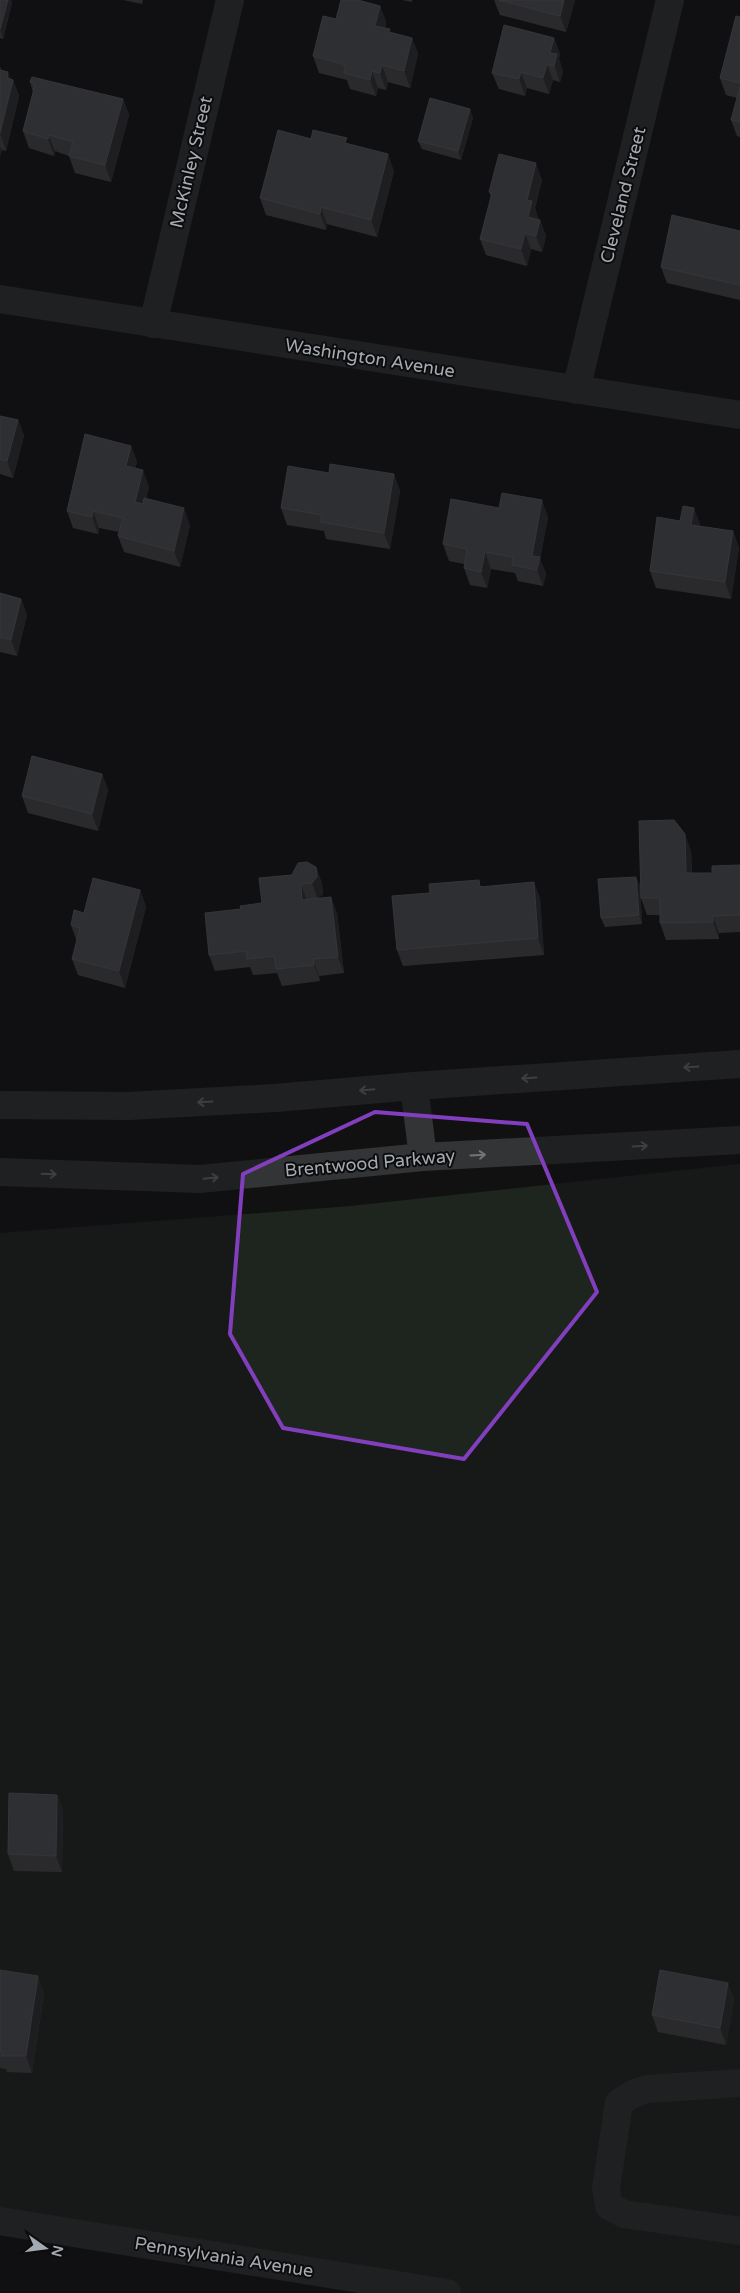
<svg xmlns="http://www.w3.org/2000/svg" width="740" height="2293" font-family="'Varela Round',sans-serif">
  <rect width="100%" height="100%" fill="#111112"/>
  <path fill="#1e241e" d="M740,1164V2293H448L0,2214V1233L350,1206Z"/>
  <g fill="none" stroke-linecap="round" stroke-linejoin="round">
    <path stroke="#323436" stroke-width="28" d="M0,299L740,415
      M153,324L230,0
      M576,390L670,0
      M414,1086L423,1157
      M0,1105L129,1106L275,1098L414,1086L740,1064
      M0,1172L200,1179L423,1157L740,1140
      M740,2083L647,2089L633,2094L619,2103L606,2188L609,2206L624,2214L740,2231
      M0,2221L447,2293"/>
  </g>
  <path fill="#4a4b4e" d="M0,0H11L12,3L3,39L0,38Z
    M123,0H143L142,4Z
    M402,0H412V2Z
    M494,0H575L566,32L500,15Z
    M380,6L386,22L385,28L391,33L412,38L418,54L410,88L388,82L386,90L378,88L376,96L350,89L347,80L319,73L313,56L336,19Z
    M740,17V137L737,136L731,120L737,98L726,95L720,78Z
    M554,38L560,54L559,59L563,71L560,82L553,80L549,94L527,88L525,96L499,89L492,73Z
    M0,66L1,70L11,79L13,80L19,96L6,151L2,150L0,156Z
    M30,82L123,99L129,115L111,182L75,173L69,156L55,151L54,156L29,148L23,131L33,92Z
    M473,118L461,160L422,149L418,141Z
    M311,139L349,144L394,171L377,237L327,224L326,230L266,215L260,198Z
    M542,180L535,208L538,218V219L540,220L546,236L542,252L531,249L527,266L486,255L480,239L491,197L489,192Z
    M740,231V300L667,283L661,267Z
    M0,416L18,420L24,436L13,478L0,474Z
    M131,446L137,462L135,468L149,487L146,499L190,525L180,567L124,552L118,536L119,532L99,528L98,534L73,528L67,511Z
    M329,473L394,474L400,491L390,549L326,539L324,531L287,525L281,508Z
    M548,517L540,559L546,574L543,586L518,581L515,573L491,569L487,588L470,585L464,568V564L449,561L443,544Z
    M700,524V526L733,531L739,548L731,599L656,588L650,571Z
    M0,593L21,599L27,615L17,656L0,652Z
    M102,774L108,790L98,831L28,813L22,796Z
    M691,851L692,873H712L740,865V932L719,933V939L666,940L660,923V915H647L641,898Z
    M316,867L322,884L323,894L319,898L337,913L344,973L319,976L320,981L282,986L277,973L253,975L250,967L215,971L209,955L241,909L262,903L292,875Z
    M640,885L642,924L605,927L601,918Z
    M481,886L540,898L544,955L403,966L397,950L430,893Z
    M140,890L146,907L125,988L78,975L72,959L77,942L71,925L84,913Z
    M57,1795L63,1811L62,1872L14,1871L8,1854Z
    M0,1970L44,1993L32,2073L7,2072L6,2069L0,2068Z
    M728,1983L734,2000L726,2045L658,2032L652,2015Z"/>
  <path fill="#2f3032" d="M8,0H11L12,3L3,39L0,29Z
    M564,0H575L566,32L560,16Z
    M380,6L386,22L381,42L375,26Z
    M412,38L418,54L410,88L404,71Z
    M554,38L560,54L559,59L563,71L560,82L550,53Z
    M547,64L553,80L549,94L543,78Z
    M382,65L388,82L386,90L380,73Z
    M372,71L378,88L376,96L370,80Z
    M8,72L12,82L13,80L19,96L6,151L0,133L7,78Z
    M521,72L527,88L525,96L519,79Z
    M123,99L129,115L111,182L105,165Z
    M470,109L473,118L461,160L458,151Z
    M49,135L55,151L54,156L48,139Z
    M0,146L2,150L0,156Z
    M388,154L394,171L377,237L371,220Z
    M536,163L542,180L535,208L538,218L534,233L528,217L527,200Z
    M321,207L327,224L326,230L320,214Z
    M540,220L546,236L542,252L536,236Z
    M525,233L531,249L527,266L521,249Z
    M18,420L24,436L13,478L7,461Z
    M131,446L137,462L132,482L126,466Z
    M143,470L149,487L141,518L135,502Z
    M394,474L400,491L390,549L384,533Z
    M542,500L548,517L540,559L546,574L543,586L532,556Z
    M184,508L190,525L180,567L174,551Z
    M694,508L700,524L697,542L691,525Z
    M93,511L99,528L98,534L92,517Z
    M733,531L739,548L731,599L725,582Z
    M485,552L491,569L487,588L481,572Z
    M21,599L27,615L17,656L11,640Z
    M102,774L108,790L98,831L92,814Z
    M685,834L691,851L692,889L686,873Z
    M316,867L322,884L323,894L318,900L312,883Z
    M636,877L640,885L642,924L639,915Z
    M534,882L540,898L544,955L538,938Z
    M301,884L307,901L302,900Z
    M140,890L146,907L125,988L119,971Z
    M331,897L337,913L344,973L338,957Z
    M713,916L719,933V939L713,922Z
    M313,959L319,976L320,981L314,965Z
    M57,1795L63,1811L62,1872L56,1856Z
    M38,1976L44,1993L32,2073L26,2056Z
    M728,1983L734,2000L726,2045L720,2028Z"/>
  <path fill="#535559" stroke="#606367" d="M0,0H8L0,29Z
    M341,0H358L380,6L375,26L390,29L389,32L412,38L404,71L382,65L380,73L372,71L370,80L344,73L346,65L313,56L323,16L336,19Z
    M499,0H564L560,16Z
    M736,16L740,17V83L720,78Z
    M504,25L554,38L550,53L557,54L554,66L547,64L543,78L521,72L519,79L492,73Z
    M0,70L8,72L7,78L13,80L0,133Z
    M32,77L123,99L105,165L69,156L73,142L49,135L48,139L23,131L35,85L30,82Z
    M740,87V122L731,120Z
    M430,98L470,109L458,151L418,141Z
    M278,130L311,139L313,130L347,138L345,143L388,154L371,220L321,207L320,214L260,198Z
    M499,154L536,163L527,200L532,201L528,217L540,220L536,236L525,233L521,249L480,239L492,193L489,192Z
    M672,215L740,231V281L739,285L661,267Z
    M0,416L18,420L7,461L0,459Z
    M85,434L131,446L126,466L143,470L135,502L143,504L144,498L184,508L174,551L118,536L123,518L93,511L92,517L67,511Z
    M330,464L394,474L384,533L320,522L322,515L281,508L288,466L329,473Z
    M502,493L542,500L532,556L540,557L537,570L512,565L513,557L485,552L481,572L464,568L467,549L443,544L451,499L499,508Z
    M683,506L694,508L691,525L733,531L725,582L650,571L657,517L680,521Z
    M0,593L21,599L11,640L0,637Z
    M32,756L102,774L92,814L22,796Z
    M674,820L685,834L686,873H712V866L740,865V915L713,916V922L660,923V898H641L639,821Z
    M307,862L316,867L317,877L312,883L301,884L302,900L331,897L338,957L313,959L314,965L276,969L274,956L247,959L246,951L209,955L205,913L241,909L240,906L262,903L259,878L292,875L298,863Z
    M636,877L639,915L601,918L598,879Z
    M93,878L140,890L119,971L72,959L80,928L71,925L74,910L84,913Z
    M479,880L480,887L534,882L538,938L397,950L392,896L430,893L429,884Z
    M9,1793L57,1795L56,1856L8,1854Z
    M0,1970L38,1976L26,2056H1L2,2052H0Z
    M660,1970L728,1983L720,2028L652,2015Z"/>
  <defs><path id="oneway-shaft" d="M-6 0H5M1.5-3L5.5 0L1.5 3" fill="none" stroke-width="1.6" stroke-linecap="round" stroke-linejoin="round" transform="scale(1.25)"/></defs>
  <g stroke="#71757a">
    <use href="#oneway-shaft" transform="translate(691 1067) rotate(176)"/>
    <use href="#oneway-shaft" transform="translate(529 1078) rotate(176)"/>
    <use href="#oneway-shaft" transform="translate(367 1090) rotate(175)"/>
    <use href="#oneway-shaft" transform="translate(205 1102) rotate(177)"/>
    <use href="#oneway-shaft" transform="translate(640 1146) rotate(-3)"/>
    <use href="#oneway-shaft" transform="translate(478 1155) rotate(-3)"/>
    <use href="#oneway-shaft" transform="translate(49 1174) rotate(2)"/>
    <use href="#oneway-shaft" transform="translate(211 1178) rotate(-6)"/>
  </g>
  <path d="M0 0H740V2293H0ZM375,1112L527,1124L597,1292L464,1459L283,1428L230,1334L243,1174Z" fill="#111112" fill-opacity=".55" fill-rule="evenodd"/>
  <path fill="none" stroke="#813fbd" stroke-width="4" stroke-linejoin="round" d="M375,1112L527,1124L597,1292L464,1459L283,1428L230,1334L243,1174Z"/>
  <g text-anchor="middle" stroke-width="4" stroke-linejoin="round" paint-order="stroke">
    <g font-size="18" fill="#a4aab1" stroke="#0c0c0d">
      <text transform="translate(191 162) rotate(-77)" y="6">McKinley Street</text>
      <text transform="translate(623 195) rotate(-76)" y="6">Cleveland Street</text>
      <text transform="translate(370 358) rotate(9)" y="6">Washington Avenue</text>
      <text transform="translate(370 1163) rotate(-5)" y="6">Brentwood Parkway</text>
      <text transform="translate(224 2257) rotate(9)" y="6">Pennsylvania Avenue</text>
    </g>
  </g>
  <g transform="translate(45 2248) rotate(104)" stroke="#0c0c0d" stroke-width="4" paint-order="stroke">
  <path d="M0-4L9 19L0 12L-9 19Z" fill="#a4aab1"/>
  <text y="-8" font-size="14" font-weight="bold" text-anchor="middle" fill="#a4aab1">N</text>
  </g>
</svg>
